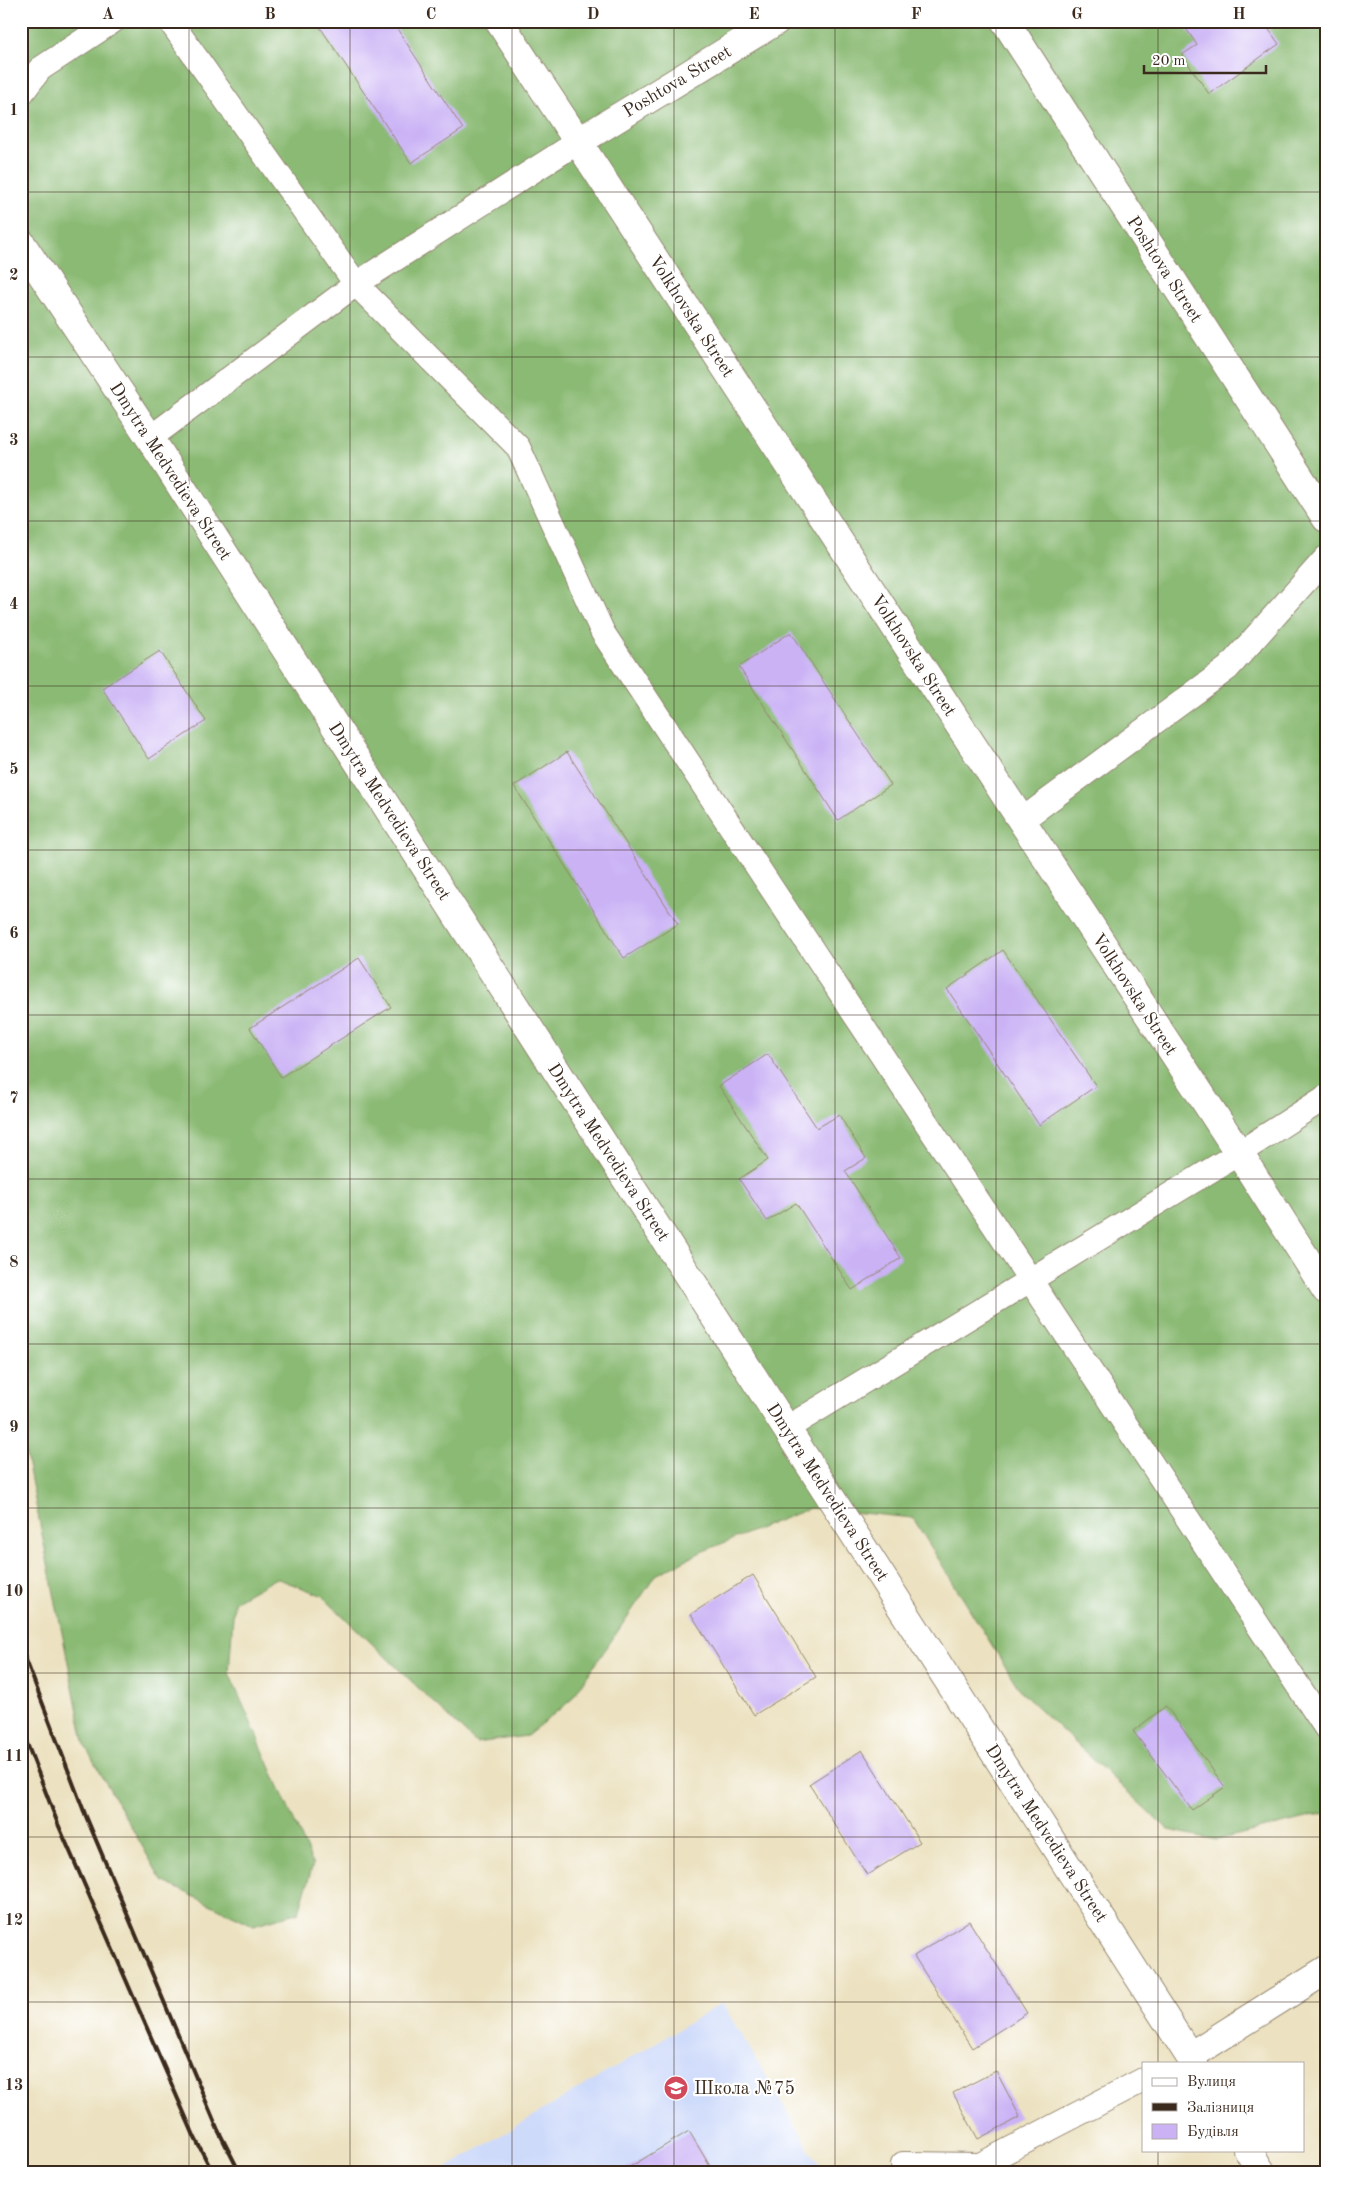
<svg xmlns="http://www.w3.org/2000/svg" width="1347" height="2194" font-family="'Old Standard TT',serif">
  <rect width="100%" height="100%" fill="#fff"/>
  <filter id="ink" filterUnits="userSpaceOnUse"><feTurbulence type="fractalNoise" baseFrequency=".02" numOctaves="2"/><feDisplacementMap in="SourceGraphic" scale="10" xChannelSelector="R" yChannelSelector="G"/><feConvolveMatrix kernelMatrix="1 2 1 2 8 2 1 2 1" color-interpolation-filters="sRGB"/></filter>
  <filter id="wash" filterUnits="userSpaceOnUse"><feTurbulence type="fractalNoise" baseFrequency=".0096" numOctaves="4" result="noise"/><feDisplacementMap in="SourceGraphic" scale="20" xChannelSelector="R" yChannelSelector="G"/><feGaussianBlur stdDeviation="1.12" result="paint"/><feColorMatrix in="noise" values="0 0 0 0 0 0 0 0 0 0 0 0 0 0 0 0 0 1.4 0 .05"/><feComposite in="paint" operator="in"/></filter>
  <g filter="url(#wash)">
    <rect width="100%" height="100%" fill="#ece2c1"/>
    <path fill="#cedafa" d="M722,2003L824,2173H438Z"/>
    <path fill="#8aba73" stroke="#627248" d="M21,21H1326V1813L1217,1840L1168,1830L1021,1692L913,1518L810,1508L701,1552L656,1575L571,1700L527,1736L476,1743L321,1595L276,1578L234,1602L229,1673L313,1864L299,1912L253,1925L162,1881L85,1746L21,1431Z"/>
    <g id="blocks">
      <path fill="#cab2f5" d="M316,21H392L463,129L411,163Z
        M1181,21H1263L1279,44L1209,94L1182,55L1197,45Z
        M791,632L891,785L838,820L739,667Z
        M160,651L206,721L149,759L102,688Z
        M567,752L678,924L624,958L514,786Z
        M1003,950L1096,1086L1039,1125L947,989Z
        M359,958L391,1007L281,1077L250,1028Z
        M768,1054L817,1128L839,1115L866,1158L845,1171L901,1258L852,1290L796,1203L767,1221L739,1179L768,1160L719,1086Z
        M753,1575L816,1677L754,1715L691,1614Z
        M1166,1706L1225,1787L1192,1810L1133,1731Z
        M862,1750L920,1842L867,1875L809,1784Z
        M969,1921L1027,2013L972,2048L914,1956Z
        M996,2071L1020,2117L978,2139L953,2093Z
        M689,2131L714,2173H620Z"/>
    </g>
  </g>
  <g filter="url(#ink)">
    <use href="#blocks" fill-opacity="0" stroke="#948670" stroke-width="1"/>
    <g fill="none" stroke-linecap="round" stroke-linejoin="round">
      <defs>
        <path id="lane" d="M170,21L356,284L518,447L603,633L1326,1728
          M21,94L40,69L113,21
          M150,438L356,284L578,142
          M1022,820L1228,668L1326,558
          M787,1428L1239,1153L1326,1097
          M903,2164L980,2165L1143,2080"/>
        <path id="street" d="M499,21L1239,1153L1326,1290
          M1005,21L1326,518
          M578,142L776,21
          M21,243L150,438L1194,2063
          M1190,2056L1326,1970
          M1248,2150L1262,2173"/>
      </defs>
      <use href="#lane" stroke="#948670" stroke-width="26"/>
      <use href="#street" stroke="#948670" stroke-width="30"/>
      <use href="#lane" stroke="#fff" stroke-width="24"/>
      <use href="#street" stroke="#fff" stroke-width="28"/>
      <path stroke="#3b2a1e" stroke-width="4" d="M21,1647L85,1814L218,2130L240,2173
        M21,1728L58,1824L195,2138L213,2173"/>
    </g>
  </g>
  <path fill="none" stroke="#3b2a1e" stroke-width="1" stroke-opacity="0.55" d="M189,21V2173M350,21V2173M512,21V2173M674,21V2173M835,21V2173M996,21V2173M1158,21V2063M21,192H1326M21,357H1326M21,521H1326M21,686H1326M21,850H1326M21,1015H1326M21,1179H1326M21,1344H1326M21,1508H1326M21,1673H1326M21,1837H1326M21,2002H1326M1158,2150V2173"/>
  <defs>
    <symbol id="school-disc" viewBox="-11 -11 22 22"><circle r="9.5" fill="#d1495b" stroke="#fff"/><path d="M0-5L7-2L0 1L-7-2ZM-4 1L0 2.5L4 1V4Q0 6-4 4Z" fill="#fff"/></symbol>
  </defs>
  <g fill-rule="evenodd">
    <use href="#school-disc" x="662" y="2074" width="28" height="28"/>
  </g>
  <g text-anchor="middle" stroke-width="4.5" stroke-linejoin="round" paint-order="stroke">
    <g font-size="18" fill="#3b2a1e" stroke="#fff">
      <text transform="translate(677 81) rotate(-31)" y="6">Poshtova Street</text>
      <text transform="translate(1165 269) rotate(57)" y="6">Poshtova Street</text>
      <text transform="translate(692 316) rotate(57)" y="6">Volkhovska Street</text>
      <text transform="translate(171 471) rotate(57)" y="6">Dmytra Medvedieva Street</text>
      <text transform="translate(914 655) rotate(57)" y="6">Volkhovska Street</text>
      <text transform="translate(390 811) rotate(57)" y="6">Dmytra Medvedieva Street</text>
      <text transform="translate(1135 994) rotate(57)" y="6">Volkhovska Street</text>
      <text transform="translate(609 1152) rotate(57)" y="6">Dmytra Medvedieva Street</text>
      <text transform="translate(828 1492) rotate(57)" y="6">Dmytra Medvedieva Street</text>
      <text transform="translate(1047 1833) rotate(57)" y="6">Dmytra Medvedieva Street</text>
    </g>
    <g font-size="18" fill="#3b2a1e" stroke="#fff" text-anchor="start">
      <text x="694" y="2094">Школа №75</text>
    </g>
  </g>
  <rect width="1347" height="2194" fill="none" stroke="#fff" stroke-width="55"/>
  <rect x="1142" y="2062" width="162" height="90" fill="#ffffff" stroke="#b1aaa5"/>
  <rect x="1152" y="2078" width="25" height="8" fill="#ffffff" stroke="#b1aaa5"/>
  <text x="1187" y="2086" font-size="15" fill="#3b2a1e">Вулиця</text>
  <rect x="1152" y="2103" width="25" height="8" fill="#3b2a1e" stroke="#b1aaa5"/>
  <text x="1187" y="2112" font-size="15" fill="#3b2a1e">Залізниця</text>
  <rect x="1152" y="2124" width="25" height="15" fill="#cab2f5" stroke="#b1aaa5"/>
  <text x="1187" y="2136" font-size="15" fill="#3b2a1e">Будівля</text>
  <path d="M1144 65v8h122v-8" fill="none" stroke="#3b2a1e" stroke-width="2.5"/>
  <text x="1152" y="65" font-size="15" fill="#3b2a1e" stroke="#ffffff" stroke-width="4" paint-order="stroke">20 m</text>
  <rect x="28" y="28" width="1292" height="2138" fill="none" stroke="#3b2a1e" stroke-width="2"/>
  <g font-size="16" text-anchor="middle" font-weight="bold" fill="#3b2a1e">
    <text x="108" y="19">A</text>
    <text x="270" y="19">B</text>
    <text x="431" y="19">C</text>
    <text x="593" y="19">D</text>
    <text x="754" y="19">E</text>
    <text x="916" y="19">F</text>
    <text x="1077" y="19">G</text>
    <text x="1239" y="19">H</text>
    <text x="14" y="115">1</text>
    <text x="14" y="280">2</text>
    <text x="14" y="445">3</text>
    <text x="14" y="609">4</text>
    <text x="14" y="774">5</text>
    <text x="14" y="938">6</text>
    <text x="14" y="1103">7</text>
    <text x="14" y="1267">8</text>
    <text x="14" y="1432">9</text>
    <text x="14" y="1596">10</text>
    <text x="14" y="1761">11</text>
    <text x="14" y="1925">12</text>
    <text x="14" y="2090">13</text>
  </g>
</svg>
